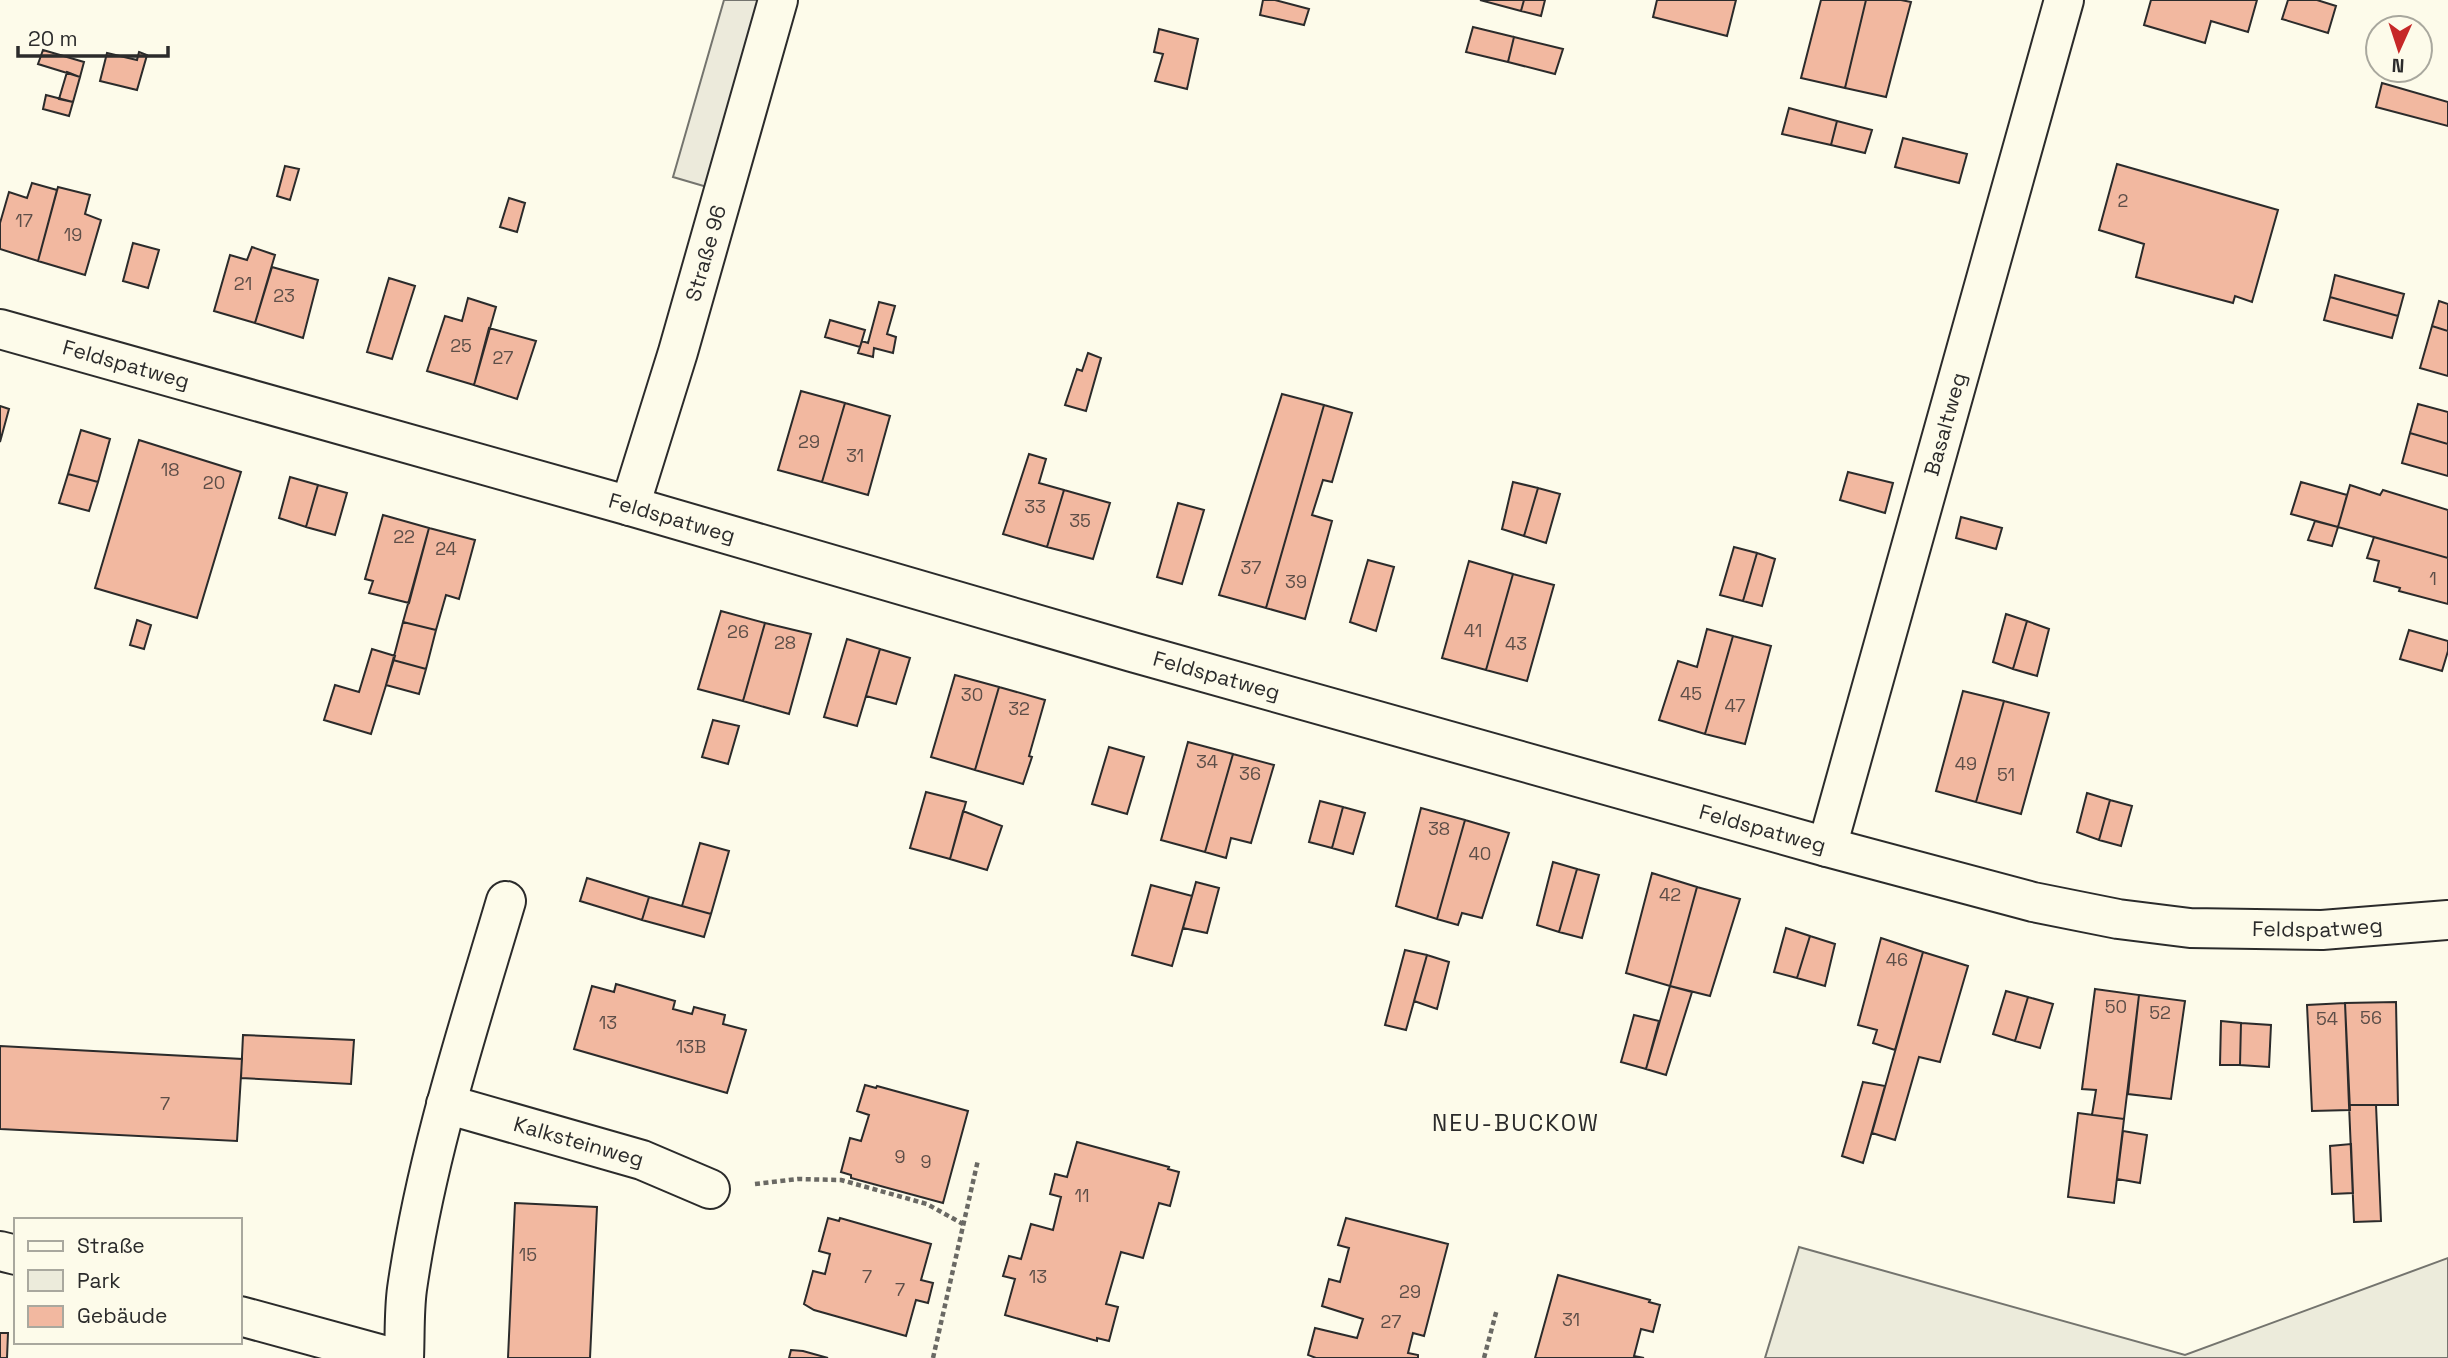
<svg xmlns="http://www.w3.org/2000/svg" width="2448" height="1358" font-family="'Space Grotesk',sans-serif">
  <rect width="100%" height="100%" fill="#fdfbea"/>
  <path fill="#ecebdb" stroke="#74746e" stroke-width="2" d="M1799,1247L2185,1355L2448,1258V1358H1765Z"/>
  <path fill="#eceadb" stroke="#74746e" stroke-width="2" d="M724,0H761L707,187L673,177Z"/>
  <path fill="#f2b8a0" stroke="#2b2b2b" stroke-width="2" d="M1263,0H1275L1309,9L1304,25L1260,15Z
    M1480,0H1524L1521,11Z
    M1524,0H1545L1541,16L1521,11Z
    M1657,0H1736L1727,36L1653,17Z
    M1821,0H1866L1845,88L1801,78Z
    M1866,0H1901L1911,2L1886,97L1845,88Z
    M2151,0H2257L2248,32L2211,21L2205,43L2144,25Z
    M2288,0H2317L2336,6L2328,33L2282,19Z
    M1473,27L1514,37L1508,62L1466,52Z
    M1159,29L1198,39L1187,89L1155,81L1163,54L1154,52Z
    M1514,37L1563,49L1555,74L1508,62Z
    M43,50L84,62L80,77L38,64Z
    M139,52L147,55L137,90L100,81L107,53L137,60Z
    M67,72L80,77L73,102L59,99Z
    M2382,83L2448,102V126L2376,107Z
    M46,95L73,102L69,116L43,109Z
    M1789,108L1837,121L1831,145L1782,134Z
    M1837,121L1872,130L1865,153L1831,145Z
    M1903,138L1967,154L1959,183L1895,167Z
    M2117,164L2278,210L2252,302L2235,296L2233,303L2136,277L2144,244L2099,230Z
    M285,166L299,169L290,200L277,196Z
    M32,183L57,190L38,261L0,249V223L9,192L27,198Z
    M58,187L90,195L85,214L101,220L85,275L38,261Z
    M509,198L525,203L517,232L500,227Z
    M133,243L159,250L148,288L123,281Z
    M252,247L275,255L255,323L214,311L230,255L247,260Z
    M272,267L318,280L303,338L255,323Z
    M2335,275L2404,294L2398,316L2330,297Z
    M389,278L415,286L392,359L367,352Z
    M2330,297L2398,316L2392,338L2324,320Z
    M468,298L496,307L474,385L427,371L445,316L462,321Z
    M2439,301L2448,304V331L2432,326Z
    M879,302L895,306L887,334L896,337L893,353L874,348L873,357L858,353L862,341L868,343Z
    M830,320L865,330L860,347L825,337Z
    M2432,326L2448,331V376L2420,368Z
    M489,328L536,341L517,399L474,385Z
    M1088,353L1101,358L1086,411L1065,405L1077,369L1082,371Z
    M801,391L845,403L822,482L778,470Z
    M1282,394L1324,405L1266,608L1219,595Z
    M845,403L890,416L868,495L822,482Z
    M2418,404L2448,412V444L2410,433Z
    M1324,405L1352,413L1332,482L1323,480L1312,515L1332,521L1305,619L1266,608Z
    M0,406L9,409L0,442Z
    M81,430L110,439L98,482L68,474Z
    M2410,433L2448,444V476L2402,463Z
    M139,440L241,472L197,618L95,588Z
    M1029,454L1046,459L1039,483L1064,490L1047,547L1003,534Z
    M1848,472L1893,483L1885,513L1840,500Z
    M68,474L98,482L89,511L59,503Z
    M290,477L318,485L306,527L279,518Z
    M1513,482L1538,488L1524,536L1502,529Z
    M2301,482L2347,495L2338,527L2291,514Z
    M318,485L347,493L335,535L306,527Z
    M2350,485L2380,495L2383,490L2448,510V558L2338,527Z
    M1538,488L1560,494L1546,543L1524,536Z
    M1064,490L1110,503L1093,559L1047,547Z
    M1178,503L1204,510L1182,584L1157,577Z
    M383,515L429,528L409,603L369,593L373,581L365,579Z
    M1961,517L2002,528L1996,549L1956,538Z
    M2315,521L2338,527L2332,546L2308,540Z
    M429,528L475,540L459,599L446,595L436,630L403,622Z
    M2374,537L2448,558V604L2399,591L2400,588L2374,581L2379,561L2367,558Z
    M1734,547L1757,553L1743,601L1720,595Z
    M1757,553L1775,559L1762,606L1743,601Z
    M1368,560L1394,567L1376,631L1350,622Z
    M1469,561L1513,574L1486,670L1442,658Z
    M1513,574L1554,585L1527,681L1486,670Z
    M721,611L765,623L743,701L698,689Z
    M2006,614L2027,621L2013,669L1993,662Z
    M137,620L151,625L144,649L130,645Z
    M2027,621L2049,629L2037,676L2013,669Z
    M403,622L436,630L426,669L393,660Z
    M765,623L811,634L789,714L743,701Z
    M1707,629L1733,636L1705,734L1659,720L1678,661L1697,667Z
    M2409,630L2448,641V651L2442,671L2400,659Z
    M1733,636L1771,646L1745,744L1705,734Z
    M847,639L880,649L857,726L824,717Z
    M372,649L395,656L371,734L324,720L335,685L359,692Z
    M880,649L910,658L896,704L866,696Z
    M393,660L426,669L419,694L386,685Z
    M955,675L999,687L975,770L931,757Z
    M999,687L1045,700L1029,756L1032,757L1023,784L975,770Z
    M1963,691L2004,701L1976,802L1936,791Z
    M2004,701L2049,713L2021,814L1976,802Z
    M713,720L739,726L728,764L702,757Z
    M1188,742L1233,754L1205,852L1161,840Z
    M1109,747L1144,757L1127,814L1092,804Z
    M1233,754L1274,765L1251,843L1231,838L1226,858L1205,852Z
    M926,792L966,802L950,859L910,848Z
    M2087,793L2110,800L2099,840L2077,832Z
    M2110,800L2132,806L2121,846L2099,840Z
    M1320,801L1343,807L1332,848L1309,842Z
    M1343,807L1365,813L1353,854L1332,848Z
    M1421,808L1465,820L1437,919L1396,906Z
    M963,811L1002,826L987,870L950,859Z
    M1465,820L1509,833L1482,918L1462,913L1458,925L1437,919Z
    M700,843L729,851L711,914L682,906Z
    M1553,862L1577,869L1559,932L1537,925Z
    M1577,869L1599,875L1582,938L1559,932Z
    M1652,873L1697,887L1670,986L1626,973Z
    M587,878L649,897L642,920L580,901Z
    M1196,882L1219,888L1207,933L1183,928Z
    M1151,885L1192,896L1172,966L1132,955Z
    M1697,887L1740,899L1710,996L1670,986Z
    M649,897L711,914L704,937L642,920Z
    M1786,928L1810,936L1797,978L1774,972Z
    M1810,936L1835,944L1825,986L1797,978Z
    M1881,938L1923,952L1895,1050L1873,1043L1877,1030L1858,1025Z
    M1405,950L1427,955L1406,1030L1385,1025Z
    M1923,952L1968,966L1940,1062L1919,1057L1895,1140L1872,1133Z
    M1427,955L1449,962L1437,1009L1414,1001Z
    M616,984L675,1001L673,1009L692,1014L694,1007L725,1015L723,1024L746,1030L727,1093L574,1049L592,986L614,992Z
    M1670,986L1692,992L1666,1075L1646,1069Z
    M2095,989L2139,995L2124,1119L2092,1115L2096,1090L2082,1089Z
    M2006,991L2028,997L2015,1041L1993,1034Z
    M2139,995L2185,1001L2171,1099L2128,1094Z
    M2028,997L2053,1004L2040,1048L2015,1041Z
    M2396,1002L2398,1105H2349L2345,1003Z
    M2345,1003L2350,1110L2312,1111L2307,1005Z
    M1634,1015L1659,1021L1646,1069L1621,1062Z
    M2221,1021L2241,1023L2240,1065H2220Z
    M2241,1023L2271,1025L2269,1067L2240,1065Z
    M243,1035L354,1040L351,1084L241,1078Z
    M0,1046L242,1059L237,1141L0,1129Z
    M1863,1082L1885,1086L1863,1163L1842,1156Z
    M865,1085L876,1088L877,1086L968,1111L943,1203L851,1178V1175L841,1172L850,1138L861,1141L869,1115L857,1111Z
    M2349,1105H2376L2381,1221L2354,1222Z
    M2078,1113L2124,1119L2114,1203L2068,1197Z
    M2123,1131L2147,1135L2140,1183L2117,1179Z
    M1077,1142L1169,1167L1168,1169L1179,1172L1170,1206L1159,1203L1143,1258L1121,1252L1106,1304L1118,1307L1109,1341L1097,1338V1341L1005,1315L1015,1279L1003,1276L1009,1256L1021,1259L1031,1224L1053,1230L1061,1197L1050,1194L1055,1174L1067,1177Z
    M2351,1144L2353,1193L2332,1194L2330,1146Z
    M515,1203L597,1207L590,1358H508Z
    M828,1218L839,1221L840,1218L931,1244L921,1280L933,1283L928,1303L916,1300L906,1336L814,1310L804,1304L813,1271L825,1274L830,1254L819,1251Z
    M1346,1218L1448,1244L1424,1336L1413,1333L1408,1353L1418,1355V1358H1316L1308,1355L1315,1328L1357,1338L1363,1319L1322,1306L1329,1279L1340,1282L1349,1248L1338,1245Z
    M1558,1275L1650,1300L1649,1302L1660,1305L1653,1332L1641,1329L1634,1356L1644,1358H1535Z
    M0,1333H8L7,1358H0Z
    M791,1350L803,1351L828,1358H789Z"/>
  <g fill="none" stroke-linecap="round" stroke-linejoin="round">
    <defs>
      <g id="minor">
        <path id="s1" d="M0,329L630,506L1132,652L1827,847L2033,902L2118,919L2190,928L2322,930L2448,920"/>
        <path id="s2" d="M630,506L678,352L778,0"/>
        <path id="s3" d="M1827,847L2064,0"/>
        <path id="s4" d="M446,1104L642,1160L710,1189"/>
        <path d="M0,1251L16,1255"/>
        <path d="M240,1316L394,1358"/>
        <path d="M404,1358C405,1335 404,1311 407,1289C426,1156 468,1029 506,901"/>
      </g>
    </defs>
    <use href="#minor" stroke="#2b2b2b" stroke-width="42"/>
    <path stroke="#6a6964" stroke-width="4.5" stroke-dasharray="5 3.5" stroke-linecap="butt" d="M755,1184L798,1179L841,1180L927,1204L963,1224
      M933,1358L978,1160
      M1484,1358L1497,1309"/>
    <use href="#minor" stroke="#fdfbea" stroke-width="38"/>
  </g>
  <g text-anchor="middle" stroke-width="5" stroke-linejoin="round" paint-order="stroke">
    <g font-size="18" fill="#5d4e48">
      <text x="2123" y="207">2</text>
      <text x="24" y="227">17</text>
      <text x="73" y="241">19</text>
      <text x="243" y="290">21</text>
      <text x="284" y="302">23</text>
      <text x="461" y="352">25</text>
      <text x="503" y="364">27</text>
      <text x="809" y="448">29</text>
      <text x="855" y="462">31</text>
      <text x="170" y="476">18</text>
      <text x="214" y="489">20</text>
      <text x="1035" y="513">33</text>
      <text x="1080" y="527">35</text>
      <text x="404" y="543">22</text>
      <text x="446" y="555">24</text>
      <text x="1251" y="574">37</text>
      <text x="2433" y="585">1</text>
      <text x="1296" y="588">39</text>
      <text x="1473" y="637">41</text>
      <text x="738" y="638">26</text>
      <text x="785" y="649">28</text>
      <text x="1516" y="650">43</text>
      <text x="1691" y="700">45</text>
      <text x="972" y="701">30</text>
      <text x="1735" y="712">47</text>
      <text x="1019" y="715">32</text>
      <text x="1207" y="768">34</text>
      <text x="1966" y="770">49</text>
      <text x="1250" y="780">36</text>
      <text x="2006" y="781">51</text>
      <text x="1439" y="835">38</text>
      <text x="1480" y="860">40</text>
      <text x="1670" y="901">42</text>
      <text x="1897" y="966">46</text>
      <text x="2116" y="1013">50</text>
      <text x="2160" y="1019">52</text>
      <text x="2371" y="1024">56</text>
      <text x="2327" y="1025">54</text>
      <text x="608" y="1029">13</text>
      <text x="691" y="1053">13B</text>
      <text x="165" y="1110">7</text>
      <text x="900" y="1163">9</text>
      <text x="926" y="1168">9</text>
      <text x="1082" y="1202">11</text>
      <text x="528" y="1261">15</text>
      <text x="867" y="1283">7</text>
      <text x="1038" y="1283">13</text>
      <text x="900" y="1296">7</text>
      <text x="1410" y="1298">29</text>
      <text x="1571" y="1326">31</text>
      <text x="1391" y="1328">27</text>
    </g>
    <g font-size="21" fill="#2b2b2b" stroke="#fdfbea">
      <text dy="7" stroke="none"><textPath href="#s2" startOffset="264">Straße 96</textPath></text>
      <text dy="7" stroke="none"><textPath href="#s1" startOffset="131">Feldspatweg</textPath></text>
      <text dy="7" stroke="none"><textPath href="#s3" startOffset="439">Basaltweg</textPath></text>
      <text dy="7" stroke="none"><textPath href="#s1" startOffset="698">Feldspatweg</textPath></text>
      <text dy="7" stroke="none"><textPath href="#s1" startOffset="1265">Feldspatweg</textPath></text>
      <text dy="7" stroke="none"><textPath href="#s1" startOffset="1832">Feldspatweg</textPath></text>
      <text dy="7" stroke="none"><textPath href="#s1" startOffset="2399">Feldspatweg</textPath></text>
      <text dy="7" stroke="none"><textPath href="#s4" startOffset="138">Kalksteinweg</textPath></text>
    </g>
    <g font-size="23" letter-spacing="2" fill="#2b2b2b" stroke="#fdfbea">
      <text x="1516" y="1131">NEU-BUCKOW</text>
    </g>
  </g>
  <rect x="14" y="1218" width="228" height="126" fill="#fdfbea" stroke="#a9a89e" stroke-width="2"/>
  <rect x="28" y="1241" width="35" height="10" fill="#fdfbea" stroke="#a9a89e" stroke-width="2"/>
  <text x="77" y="1253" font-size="21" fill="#2b2b2b">Straße</text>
  <rect x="28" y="1270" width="35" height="21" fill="#ecebdb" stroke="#a9a89e" stroke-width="2"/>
  <text x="77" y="1288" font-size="21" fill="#2b2b2b">Park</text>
  <rect x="28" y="1306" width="35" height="21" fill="#f2b8a0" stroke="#a9a89e" stroke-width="2"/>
  <text x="77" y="1323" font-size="21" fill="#2b2b2b">Gebäude</text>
  <g transform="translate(2399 49) rotate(183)"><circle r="33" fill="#fdfbea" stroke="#a9a89e" stroke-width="2"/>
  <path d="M0-5L12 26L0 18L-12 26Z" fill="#c62828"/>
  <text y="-10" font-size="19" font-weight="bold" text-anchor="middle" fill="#2b2b2b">N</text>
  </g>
  <path d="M18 46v10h150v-10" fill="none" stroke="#2b2b2b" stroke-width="3.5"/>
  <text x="28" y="46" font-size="21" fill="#2b2b2b" stroke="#fdfbea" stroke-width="5" paint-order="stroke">20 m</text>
</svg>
